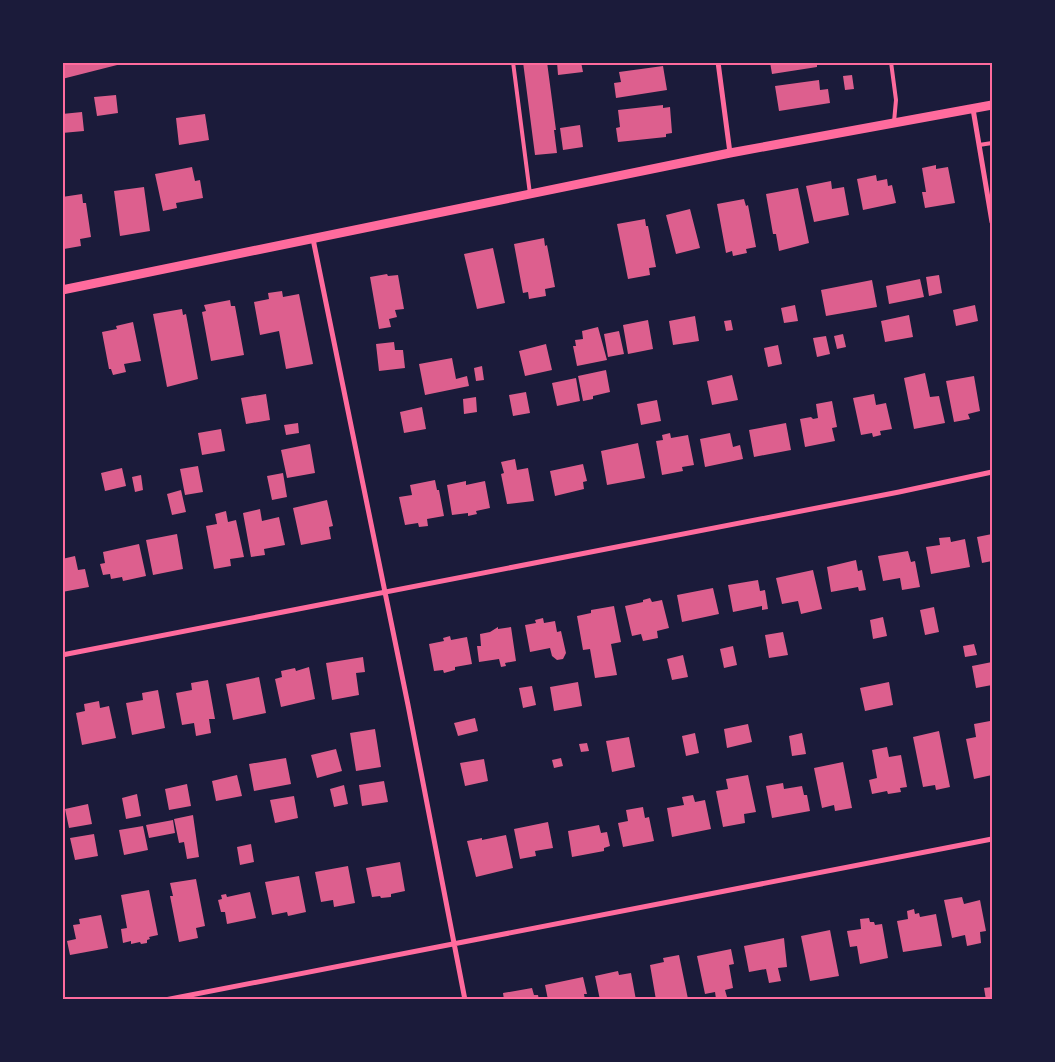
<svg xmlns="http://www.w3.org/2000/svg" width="1055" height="1062" font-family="Cabin,sans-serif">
  <rect width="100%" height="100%" fill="#1b1b3a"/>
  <path fill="#dd5f8e" d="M62,62H125V63L62,79Z
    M523,62H547L556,130H554L557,153L535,155Z
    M557,62H581L583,72L558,75Z
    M770,62H817V67L772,74Z
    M663,66L667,90L616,98L614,83L621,82L619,72Z
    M852,75L854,89L845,90L843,76Z
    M819,80L820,90L828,89L830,103L779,111L775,86Z
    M116,95L118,113L97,116L94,97Z
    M663,105V108L670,107L672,133L666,134V137L618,142L616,128L620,127L618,110Z
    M82,112L84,131L62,133V114Z
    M205,114L209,140L179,145L176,118Z
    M580,125L583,147L563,150L560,128Z
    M936,165V169L948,167L955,203L925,208L922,192H926L922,168Z
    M192,167L195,181L200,180L203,198L176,203L177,208L163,211L155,174Z
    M876,175L877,181L887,179L888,186L892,185L896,203L863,210L857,179Z
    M831,181L832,189L844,187L849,215L814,222L806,186Z
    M144,187L150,231L120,236L114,191Z
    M798,188L809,243L779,251L776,234H773L766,194Z
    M82,194L83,203H86L91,237L80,239L81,246L64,249L62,234V197Z
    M744,199L746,206L748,205L756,247L746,249L747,253L733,256L732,251L726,253L717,204Z
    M690,209L700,248L676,254L666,215Z
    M645,219L646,226H648L656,267L649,268L650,275L628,279L617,224Z
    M544,238L545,246L547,245L555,287L545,289L546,296L529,299L528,292L523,293L514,244Z
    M493,248L505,303L477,309L464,254Z
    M387,274L388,276L398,275L404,309L395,310L397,317L389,319L391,327L379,329L370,277Z
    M939,275L942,293L929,296L926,277Z
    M920,279L924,297L889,304L886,286Z
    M872,280L877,307L826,316L821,290Z
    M282,291L283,297L299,294L313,364L286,369L279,331L260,335L254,302L269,299L268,293Z
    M230,300L231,306H235L244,355L211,361L202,312L206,311L204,305Z
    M795,305L798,321L784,323L781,308Z
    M975,305L978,321L956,326L953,310Z
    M182,309L183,315L186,314L198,379L167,387L153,314Z
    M909,315L913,337L885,342L881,321Z
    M695,316L699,341L673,345L669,321Z
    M648,320L653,349L628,354L623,325Z
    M731,320L733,330L726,331L724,321Z
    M133,322L141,361L124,364L126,372L113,375L111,369H109L102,332L117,329L116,326Z
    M598,327L607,360L577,366L573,346H576L575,340L583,339L582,331Z
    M619,331L624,354L608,357L604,334Z
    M843,334L846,347L837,349L834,336Z
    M826,336L830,354L817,357L813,338Z
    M394,342L395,350H403L405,368L379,371L376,344Z
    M546,344L552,370L525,376L519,351Z
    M778,345L782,364L768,367L764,348Z
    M452,358L456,379L467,376L469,386L425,395L419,364Z
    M482,366L484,380L476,381L474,368Z
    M606,370L610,392L593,396V399L583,401L578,376Z
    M925,373L930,397L939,396L945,423L914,429L904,378Z
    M732,375L738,400L712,405L707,381Z
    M974,376L980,411L968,414L970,419L954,422L946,381Z
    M576,378L580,401L557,406L552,383Z
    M526,392L530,413L513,416L509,395Z
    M266,394L270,420L246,424L241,398Z
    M874,394L876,405L886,403L892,429L880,431L881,435L873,437L872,433L861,435L853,398Z
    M476,397L477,412L464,414L463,399Z
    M657,400L661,421L641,425L637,404Z
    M832,401L837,427L832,428L835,441L805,447L800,419L811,417L813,419L818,418L816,404Z
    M422,407L426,429L404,433L400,412Z
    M298,423L299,433L286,435L284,425Z
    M786,423L791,450L754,457L749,430Z
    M221,429L225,451L202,455L198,433Z
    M670,433L671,438L688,435L694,465L682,467L683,471L662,475L656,441L663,440L662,435Z
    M730,433L733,447L740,445L743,459L705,467L700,439Z
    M638,443L645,478L607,485L601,451Z
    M310,444L315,473L287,478L281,450Z
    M515,459L517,470L528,468L534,501L507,504L501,474L504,473L501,462Z
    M583,464L587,481L583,482L584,489L555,496L550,471Z
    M198,466L203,492L185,495L180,469Z
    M122,468L126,486L105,491L101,473Z
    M283,473L287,497L272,500L267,476Z
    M141,475L143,490L135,492L132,477Z
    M435,480L437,490H439L444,516L427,519L428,526L419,527L418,523L405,525L399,497L412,495L410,485Z
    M466,481V485L485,481L490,508L476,511L477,514L468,516V513L452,515L447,485Z
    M181,490L186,512L172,515L167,494Z
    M327,500L333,526L329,527L331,539L301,545L293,508Z
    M260,509L262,521L279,517L285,545L264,549L265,555L251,557L243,513Z
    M226,511L228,522L236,520L244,557L230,559L231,566L214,569L206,526L217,524L215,514Z
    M177,534L183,569L153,575L146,540Z
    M992,534V561L982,563L977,537Z
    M950,537L951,542L965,539L970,567L931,574L926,547L940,545L939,538Z
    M139,544L146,576L123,581L122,577L111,579L110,574L103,575L100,564L105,563L103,552Z
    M908,551L911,562L915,561L920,587L902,590L900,578L883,581L878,556Z
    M75,556L78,570L85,569L89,587L62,592V559Z
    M856,560L858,571L862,570L866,590L859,591L858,587L831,592L827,567Z
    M813,570L822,609L801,614L798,601L782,604L776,578Z
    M758,580L760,591L765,590L768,609L762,610V606L733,612L728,585Z
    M713,588L719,614L682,622L677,595Z
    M650,598L652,602L662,600L669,628L657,631L658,638L643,641L641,634L632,636L625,606L643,602V600Z
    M614,606L621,642L611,644L617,675L595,678L590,649L583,650L577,616L591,613V610Z
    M934,607L939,632L925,635L920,610Z
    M883,617L887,636L873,639L870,620Z
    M543,618L544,623L555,621L557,632L561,631L566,653L563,659L557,660L552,656L550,648L530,652L525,625L536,623L535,620Z
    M498,627V629L511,627L516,661L505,663L506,666L501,667L499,659L479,662L477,646H481L480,634L490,632Z
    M783,632L788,655L769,658L765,635Z
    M450,636L451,640L467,637L472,664L455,667V670L444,673L443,670L434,671L429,644L444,641L443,638Z
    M974,644L977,655L965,657L963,646Z
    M733,646L737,665L724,668L720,649Z
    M683,655L688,677L672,680L667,659Z
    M363,657L365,672L356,673L359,695L332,700L326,663Z
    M992,662V685L976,688L972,666Z
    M309,667L315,699L281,707L275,679L282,677L281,671L295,668L296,671Z
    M259,677L266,713L233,720L226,684Z
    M208,680L215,719H209L211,733L196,736L194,723L182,725L176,693L192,690L191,683Z
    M578,682L582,706L554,711L550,687Z
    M889,682L893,705L865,711L860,688Z
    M532,686L536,705L523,708L519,688Z
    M158,690L165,728L132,735L126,703L143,700L142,693Z
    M99,701L100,708L109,706L116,738L82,745L76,713L85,711L84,704Z
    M475,718L478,731L458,736L454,723Z
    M990,721L992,733V775L974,779L966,739L976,737L974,724Z
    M748,724L752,742L727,748L724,729Z
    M375,729L381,767L356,771L350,733Z
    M939,731L950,787L936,790L935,785L923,787L913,737Z
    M695,733L699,753L686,756L682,736Z
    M802,733L806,754L792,756L789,736Z
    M629,737L635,767L612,772L606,741Z
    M587,743L589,751L581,752L579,744Z
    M887,747L889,757L901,755L907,787L900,788L901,792L888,794L887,791L872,794L869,780L877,778L872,750Z
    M336,749L342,771L317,778L311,755Z
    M286,758L291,784L254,791L249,764Z
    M561,758L563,766L554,768L552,760Z
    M484,759L488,781L465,786L460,763Z
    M843,762L852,808L835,811L834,805L822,808L814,768Z
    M237,775L242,796L216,801L212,781Z
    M748,775L756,812L744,814L745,823L723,827L716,791L728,789L726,779Z
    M384,781L388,802L362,806L359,785Z
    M783,783L784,789L802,786L804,795H807L810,811L772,818L766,786Z
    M187,784L191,806L169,810L165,789Z
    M344,785L348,804L334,807L330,789Z
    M137,794L141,816L126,819L122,798Z
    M693,795L695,802L705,800L711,829L672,837L667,808L684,805L682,797Z
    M294,796L298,818L275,823L270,800Z
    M88,804L92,824L69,828L65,809Z
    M643,807L645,818L649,817L654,841L623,847L618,823L628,821L626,810Z
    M193,815L199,857L187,859L184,842L179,843L174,819Z
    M173,820L175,833L149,838L146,825Z
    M548,822L553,848L535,851L536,856L520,859L514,829Z
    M599,825L601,833L607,832L610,846L604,848V851L572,857L568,831Z
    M143,826L148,850L124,855L119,830Z
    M94,834L98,856L75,860L70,838Z
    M506,835L513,868L476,877L467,841L482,838V840Z
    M251,844L254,862L240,865L237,847Z
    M400,862L405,891L391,894V897L381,898L380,896L372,897L366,868Z
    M348,866L355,903L334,907L333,900L321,902L315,872Z
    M299,876L306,912L288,916L287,912L272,915L265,882Z
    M196,879L205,926L196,928L198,938L179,942L170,896H173L170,883Z
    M149,890L158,935L149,937L150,939L147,940V943L141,944L140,942L131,944V941L123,943L121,929L127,928L121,895Z
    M250,892L256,918L227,924L225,912H221L218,900L222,899L221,895L226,894L227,897Z
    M962,897L964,904L980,900L986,931L980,932L981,943L967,946L965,935L952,938L944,900Z
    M914,909L915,914L919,913L920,917L936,914L942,946L903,952L897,921L908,919L907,911Z
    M101,915L108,948L70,955L67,941L76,939L73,925L80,924L79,919Z
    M869,918L870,922H874L875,925L882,924L888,958L860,964L857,946L850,947L847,931L861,929L860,919Z
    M830,930L839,976L810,981L801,936Z
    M784,938L787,967L778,968L781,981L769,983L766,969L749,972L744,946Z
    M731,949L734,964L729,965L733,988L725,990L727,997L716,999L715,992L705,994L697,956Z
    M679,955L688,999L656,1000L650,965L664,962L663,958Z
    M618,971L619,975L631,973L636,1000H600L595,976Z
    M583,977L587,994H584L585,1000H548L545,985Z
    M992,987V1000H986L984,988Z
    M532,988L534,995H538L539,1000H504L503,993Z"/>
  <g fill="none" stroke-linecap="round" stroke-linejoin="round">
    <path stroke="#ff6b9d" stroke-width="4" d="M513,62L530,194
      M891,62L896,100L894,122
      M979,145L992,143"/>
    <path stroke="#ff6b9d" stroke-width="5" d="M718,62L730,153
      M973,109L992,222
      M313,239L408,705L465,1000
      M62,655L899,492L992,472
      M165,1000L992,839"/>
    <path stroke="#ff6b9d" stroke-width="9" d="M62,290L730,153L992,105"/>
  </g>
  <rect width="1055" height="1062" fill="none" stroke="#1b1b3a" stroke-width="128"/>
  <rect x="64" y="64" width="927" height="934" fill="none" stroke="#ff6b9d" stroke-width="2"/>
</svg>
